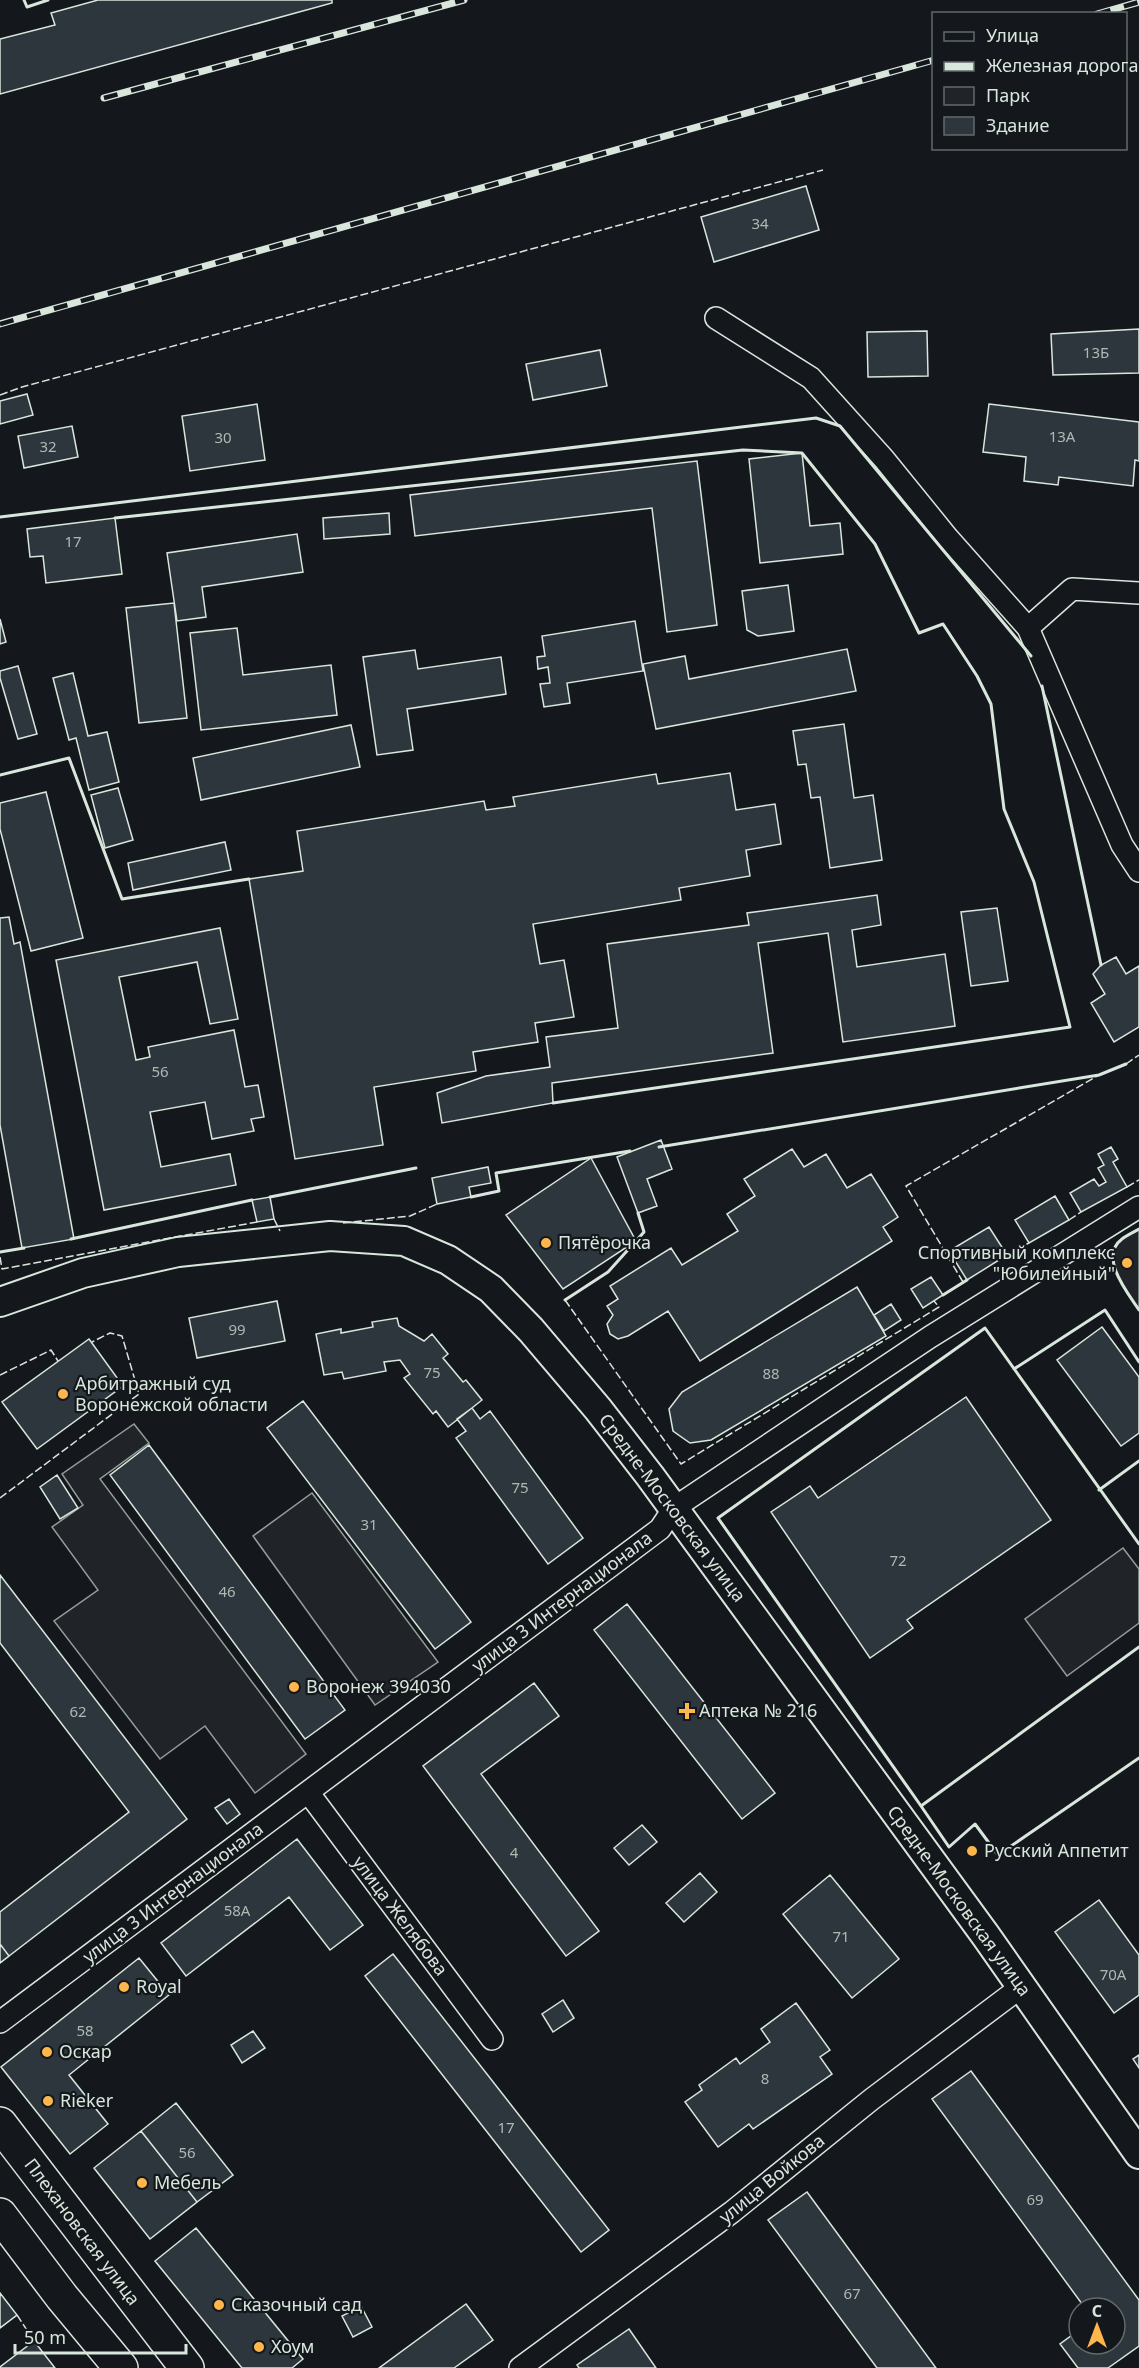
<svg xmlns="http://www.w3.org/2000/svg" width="1139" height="2368" font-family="'Noto Sans',sans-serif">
  <rect width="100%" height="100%" fill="#14181c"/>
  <path fill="#202428" stroke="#939e99" stroke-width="1.5" d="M1139,1229V1310C1128,1293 1098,1257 1122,1239C1127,1235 1134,1232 1139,1229Z
    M134,1424L149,1443L100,1479L306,1754L255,1793L205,1726L160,1759L54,1621L98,1590L52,1527L83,1505L62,1474Z
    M312,1493L438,1662L375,1705L253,1536Z
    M1123,1548L1139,1569V1623L1067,1676L1025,1619Z"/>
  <path fill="#2c363c" stroke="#d8e6dc" stroke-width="1.5" d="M98,0H332V3L0,94V39L55,25L51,13Z
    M806,186L819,230L714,262L701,217Z
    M1139,329V373L1053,375L1051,334Z
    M927,331L928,376L868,377L867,332Z
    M600,350L607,386L533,400L526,364Z
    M27,394L33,415L0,424V401Z
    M257,404L265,460L190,471L182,416Z
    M989,404L1139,422V461L1135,460L1133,486L1059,477L1058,485L1024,481L1026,457L983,452Z
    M72,426L78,457L24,468L18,436Z
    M802,453L810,526L840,523L843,554L760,563L749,459Z
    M697,461L717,625L667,632L652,508L415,536L410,495Z
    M389,513L390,534L324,539L323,518Z
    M115,518L122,574L46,583L43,556L30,557L27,529Z
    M297,534L303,572L202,587L206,617L177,621L167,553Z
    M788,585L794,631L758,636L747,630L742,591Z
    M174,603L187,718L139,723L126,608Z
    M0,619L6,642L0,644Z
    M635,621L643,671L567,683L570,703L544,707L540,684L550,683L548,667L538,669L537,657L545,656L542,636Z
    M237,628L243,675L331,665L337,715L201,730L190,633Z
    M847,649L856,691L656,729L643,664L685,656L689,679Z
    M415,650L418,669L501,657L506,694L407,709L413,750L377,755L363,657Z
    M18,666L37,734L18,739L0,678V671Z
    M73,673L88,736L107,732L119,782L89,790L76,738L69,740L53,678Z
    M844,724L854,798L873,795L882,860L830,868L820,797L811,798L806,764L798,765L793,731Z
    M351,725L360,767L201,800L193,758Z
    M730,773L736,810L775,804L781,844L746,850L750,876L679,888L681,900L533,924L540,964L564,960L574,1017L535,1023L538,1042L473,1052L476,1071L374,1087L383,1145L295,1159L249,879L303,871L297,831L484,801L486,810L515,806L513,797L656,774L658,784Z
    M118,788L133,840L105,848L91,795Z
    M46,792L83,938L31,951L0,829V803Z
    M225,842L231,870L133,890L128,863Z
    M877,895L881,925L852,930L857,967L945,954L955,1026L843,1042L828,933L758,943L773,1053L552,1083L553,1103L442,1123L437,1093L486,1076L550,1067L546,1037L618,1028L607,944L749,925L747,913Z
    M997,908L1008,981L971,986L961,912Z
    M9,917L14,944L20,942L74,1239L22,1248L0,1125V918Z
    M220,928L238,1019L210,1024L197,962L119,977L136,1060L150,1057L148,1047L234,1030L245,1087L258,1085L264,1117L251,1119L254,1131L212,1139L205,1102L150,1112L161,1167L230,1154L236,1185L104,1210L56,960Z
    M1116,957L1126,974L1139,966V1027L1114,1042L1091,1003L1105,994L1093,974L1101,965Z
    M661,1140L672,1169L647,1179L657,1206L638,1213L617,1157Z
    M1111,1147L1118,1159L1113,1162L1127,1187L1081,1212L1070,1193L1094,1179L1099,1186L1106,1182L1098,1168L1104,1165L1098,1154Z
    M792,1149L804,1167L826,1154L847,1188L871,1174L898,1217L883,1227L892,1241L700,1361L668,1311L628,1336L618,1339L610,1334L607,1324L613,1315L607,1306L618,1299L610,1286L671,1248L682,1265L738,1231L727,1214L755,1196L744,1179Z
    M591,1158L636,1241L563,1289L506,1215Z
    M488,1167L491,1183L469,1187L471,1197L437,1204L432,1178Z
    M1055,1196L1069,1220L1029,1243L1015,1220Z
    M270,1197L274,1219L257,1222L252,1200Z
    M989,1227L1007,1255L967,1280L949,1251Z
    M931,1277L943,1295L923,1308L911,1289Z
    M857,1287L886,1336L711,1440L690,1443L673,1431L669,1409L682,1392Z
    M277,1301L285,1341L197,1358L189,1318Z
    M891,1304L901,1320L884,1331L874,1315Z
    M397,1318L399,1326L424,1341L432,1334L448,1354L443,1358L463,1382L466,1380L482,1400L448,1427L436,1411L433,1414L404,1378L410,1374L400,1360L384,1362L386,1371L344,1379L342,1372L324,1375L316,1334L341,1329V1333L373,1327L372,1322Z
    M1102,1327L1139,1377V1433L1121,1446L1057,1360Z
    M89,1339L123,1386L37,1449L2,1402Z
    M966,1397L1051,1520L907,1620L913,1628L870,1658L771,1512L810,1486L818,1498Z
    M303,1401L471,1622L435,1649L267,1428Z
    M472,1408L480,1419L490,1411L583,1538L548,1564L456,1438L466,1431L457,1419Z
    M149,1445L345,1710L305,1739L110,1475Z
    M57,1475L78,1508L60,1519L40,1487Z
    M0,1575L187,1819L9,1956L0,1944V1912L129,1812L0,1643Z
    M627,1604L775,1793L742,1819L594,1630Z
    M534,1683L559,1716L481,1774L599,1931L566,1956L423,1766Z
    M229,1799L240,1814L227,1824L215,1808Z
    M642,1825L657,1842L629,1865L614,1848Z
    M297,1839L363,1925L330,1950L289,1897L186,1976L161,1943Z
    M700,1873L717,1892L684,1922L666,1903Z
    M830,1875L899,1959L852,1998L783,1914Z
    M1099,1900L1139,1955V1995L1114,2013L1055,1932Z
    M0,1944L9,1956L0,1963Z
    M393,1954L609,2230L581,2252L365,1976Z
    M139,1958L169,1995L69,2075L108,2124L70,2154L1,2067Z
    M563,2000L574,2018L553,2032L542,2014Z
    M796,2003L830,2050L820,2057L832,2074L753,2129L749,2124L718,2147L685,2102L702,2090L699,2085L736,2058L740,2064L770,2042L761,2029Z
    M253,2031L265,2048L242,2063L231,2045Z
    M1139,2055V2068L1133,2059Z
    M971,2071L1139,2300V2346L1108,2368H1078L1060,2344L1079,2330V2344H1115V2308H1085L932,2099Z
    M176,2103L233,2175L197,2202L141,2131Z
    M141,2131L197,2202L150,2239L94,2168Z
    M807,2192L936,2368H877L768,2220Z
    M196,2228L303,2359L292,2368H242L155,2261Z
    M0,2293L17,2315L0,2328Z
    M466,2304L493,2340L454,2368H379Z
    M361,2306L372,2327L353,2337L342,2316Z
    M629,2329L656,2368H579L577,2365Z
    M34,2341L55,2368H0V2367Z"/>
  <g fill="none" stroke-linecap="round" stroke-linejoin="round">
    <defs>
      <path id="street" d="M716,318L811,378L884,459L948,538L1028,628L1122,845L1139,871
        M1028,628L1072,589L1139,593
        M308,1792L492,2039
        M0,2022L660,1529L674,1508L930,1337L1139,1207
        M520,2368L732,2212L872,2099L1021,1987"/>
      <path id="secondary" d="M0,1302L83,1273L178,1252L330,1236L404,1241L448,1260L491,1289L531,1330L598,1409L650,1476L986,1936L1139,2154"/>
      <path id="primary" d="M0,2124L187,2368
        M0,2215L62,2297L121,2368"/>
    </defs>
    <use href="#street" stroke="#d8e6dc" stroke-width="24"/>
    <use href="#secondary" stroke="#d8e6dc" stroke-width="32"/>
    <use href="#primary" stroke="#d8e6dc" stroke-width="36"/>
    <use href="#street" stroke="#14181c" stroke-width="21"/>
    <use href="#secondary" stroke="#14181c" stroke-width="28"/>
    <use href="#primary" stroke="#14181c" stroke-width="33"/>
    <defs>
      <path id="rail" d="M1097,14L1139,2
        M104,98L464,0
        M0,324L934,60"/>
    </defs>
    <use href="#rail" stroke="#d8e6dc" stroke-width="7"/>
    <use href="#rail" stroke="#14181c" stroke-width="4.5" stroke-dasharray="14" stroke-linecap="butt"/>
    <path stroke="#d8e6dc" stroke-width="1.5" stroke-dasharray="8 3" stroke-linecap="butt" d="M0,395L22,387L823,170
      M1126,1064L1139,1055
      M1127,1187L1139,1180
      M274,1219L280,1231
      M1069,1220L1081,1212
      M343,1223L410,1216L437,1204
      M1007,1255L1029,1243
      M0,1257L2,1269L257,1222
      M963,1282L906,1186L1099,1075
      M565,1300L681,1464L939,1307L934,1301
      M0,1375L51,1350L58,1361
      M0,1498L139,1394L122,1336L110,1333L92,1342
      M17,2315L34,2341"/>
    <path stroke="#d8e6dc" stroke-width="3" d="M24,0L27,7L48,0
      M0,517L816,418L840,426L1031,656
      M115,518L743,450L802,453L875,544L919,633L943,624L977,676L991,704L1004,809L1034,882L1070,1027L553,1103
      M1042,686L1101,965
      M0,775L69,758L122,899L249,879
      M659,1147L1099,1075L1126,1064
      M270,1197L416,1168
      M471,1197L499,1191L496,1173L630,1151
      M1139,1229C1134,1232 1127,1235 1122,1239C1098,1257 1128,1293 1139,1310
      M71,1239L252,1200
      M0,1252L24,1248
      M943,1295L967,1280
      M565,1300L608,1272L644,1232L638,1213
      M1014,1369L1105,1310L1139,1362
      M1099,1490L1139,1461
      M1139,1544L985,1328L718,1518L921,1806L1139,1647
      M921,1806L949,1847L975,1824L998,1855L1139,1758"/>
  </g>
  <g fill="#ffb74d" stroke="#14181c" stroke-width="2">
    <circle cx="546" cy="1243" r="6"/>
    <circle cx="1127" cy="1263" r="6"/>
    <circle cx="63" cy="1394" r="6"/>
    <circle cx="294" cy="1687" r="6"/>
    <path d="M684 1702h6v6h6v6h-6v6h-6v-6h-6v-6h6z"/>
    <circle cx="972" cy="1851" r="6"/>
    <circle cx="124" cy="1987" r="6"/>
    <circle cx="47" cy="2052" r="6"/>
    <circle cx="48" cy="2101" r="6"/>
    <circle cx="142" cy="2183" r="6"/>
    <circle cx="219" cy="2305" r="6"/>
    <circle cx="259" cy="2347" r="6"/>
  </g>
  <g text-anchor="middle" stroke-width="4.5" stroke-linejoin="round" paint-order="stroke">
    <g font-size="15" fill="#adbab4">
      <text x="760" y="229">34</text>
      <text x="1096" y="358">13Б</text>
      <text x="1062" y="442">13А</text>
      <text x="223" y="443">30</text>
      <text x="48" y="452">32</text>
      <text x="73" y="547">17</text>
      <text x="160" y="1077">56</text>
      <text x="237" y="1335">99</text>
      <text x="432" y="1378">75</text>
      <text x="771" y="1379">88</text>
      <text x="520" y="1493">75</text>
      <text x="369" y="1530">31</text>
      <text x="898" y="1566">72</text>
      <text x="227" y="1597">46</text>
      <text x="78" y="1717">62</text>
      <text x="514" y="1858">4</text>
      <text x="237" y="1916">58А</text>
      <text x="841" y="1942">71</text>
      <text x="1113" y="1980">70А</text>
      <text x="85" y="2036">58</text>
      <text x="765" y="2084">8</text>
      <text x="506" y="2133">17</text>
      <text x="187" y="2158">56</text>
      <text x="1035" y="2205">69</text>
      <text x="852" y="2299">67</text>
    </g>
    <g font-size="18" fill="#d8e6dc" stroke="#14181c" text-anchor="start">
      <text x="558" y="1249">Пятёрочка</text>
      <text x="1115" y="1259" text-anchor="end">Спортивный комплекс<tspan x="1115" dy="21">"Юбилейный"</tspan></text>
      <text x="75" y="1390">Арбитражный суд<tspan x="75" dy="21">Воронежской области</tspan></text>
      <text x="306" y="1693">Воронеж 394030</text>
      <text x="699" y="1717">Аптека № 216</text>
      <text x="984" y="1857">Русский Аппетит</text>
      <text x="136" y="1993">Royal</text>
      <text x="59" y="2058">Оскар</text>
      <text x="60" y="2107">Rieker</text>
      <text x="154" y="2189">Мебель</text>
      <text x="231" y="2311">Сказочный сад</text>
      <text x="271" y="2353">Хоум</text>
    </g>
    <g font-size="18" fill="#d8e6dc" stroke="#14181c">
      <text transform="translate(672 1508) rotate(53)" y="6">Средне-Московская улица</text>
      <text transform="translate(562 1602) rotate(-37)" y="6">улица 3 Интернационала</text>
      <text transform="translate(173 1893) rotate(-37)" y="6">улица 3 Интернационала</text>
      <text transform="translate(959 1901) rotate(54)" y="6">Средне-Московская улица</text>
      <text transform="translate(400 1916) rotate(53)" y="6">улица Желябова</text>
      <text transform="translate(772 2179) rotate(-39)" y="6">улица Войкова</text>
      <text transform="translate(82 2232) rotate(53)" y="6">Плехановская улица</text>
    </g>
  </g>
  <rect x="932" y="12" width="195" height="138" fill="#14181c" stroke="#626a69" stroke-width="1.5"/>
  <rect x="944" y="32" width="30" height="9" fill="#14181c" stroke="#626a69" stroke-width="1.5"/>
  <text x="986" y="42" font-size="18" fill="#d8e6dc">Улица</text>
  <rect x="944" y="62" width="30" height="9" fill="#d8e6dc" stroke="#626a69" stroke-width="1.5"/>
  <text x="986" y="72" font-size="18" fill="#d8e6dc">Железная дорога</text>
  <rect x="944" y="87" width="30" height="18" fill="#202428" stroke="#626a69" stroke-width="1.5"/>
  <text x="986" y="102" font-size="18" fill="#d8e6dc">Парк</text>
  <rect x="944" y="117" width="30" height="18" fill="#2c363c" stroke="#626a69" stroke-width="1.5"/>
  <text x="986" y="132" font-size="18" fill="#d8e6dc">Здание</text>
  <g transform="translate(1097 2326)"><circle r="28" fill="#14181c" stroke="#626a69" stroke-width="1.5"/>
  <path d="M0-4.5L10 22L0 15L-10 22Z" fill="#ffb74d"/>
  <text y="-9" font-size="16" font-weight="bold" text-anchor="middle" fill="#d8e6dc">С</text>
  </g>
  <path d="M15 2344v9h171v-9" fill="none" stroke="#d8e6dc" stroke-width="3"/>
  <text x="24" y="2344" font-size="18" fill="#d8e6dc" stroke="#14181c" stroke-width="4.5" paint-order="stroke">50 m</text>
</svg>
